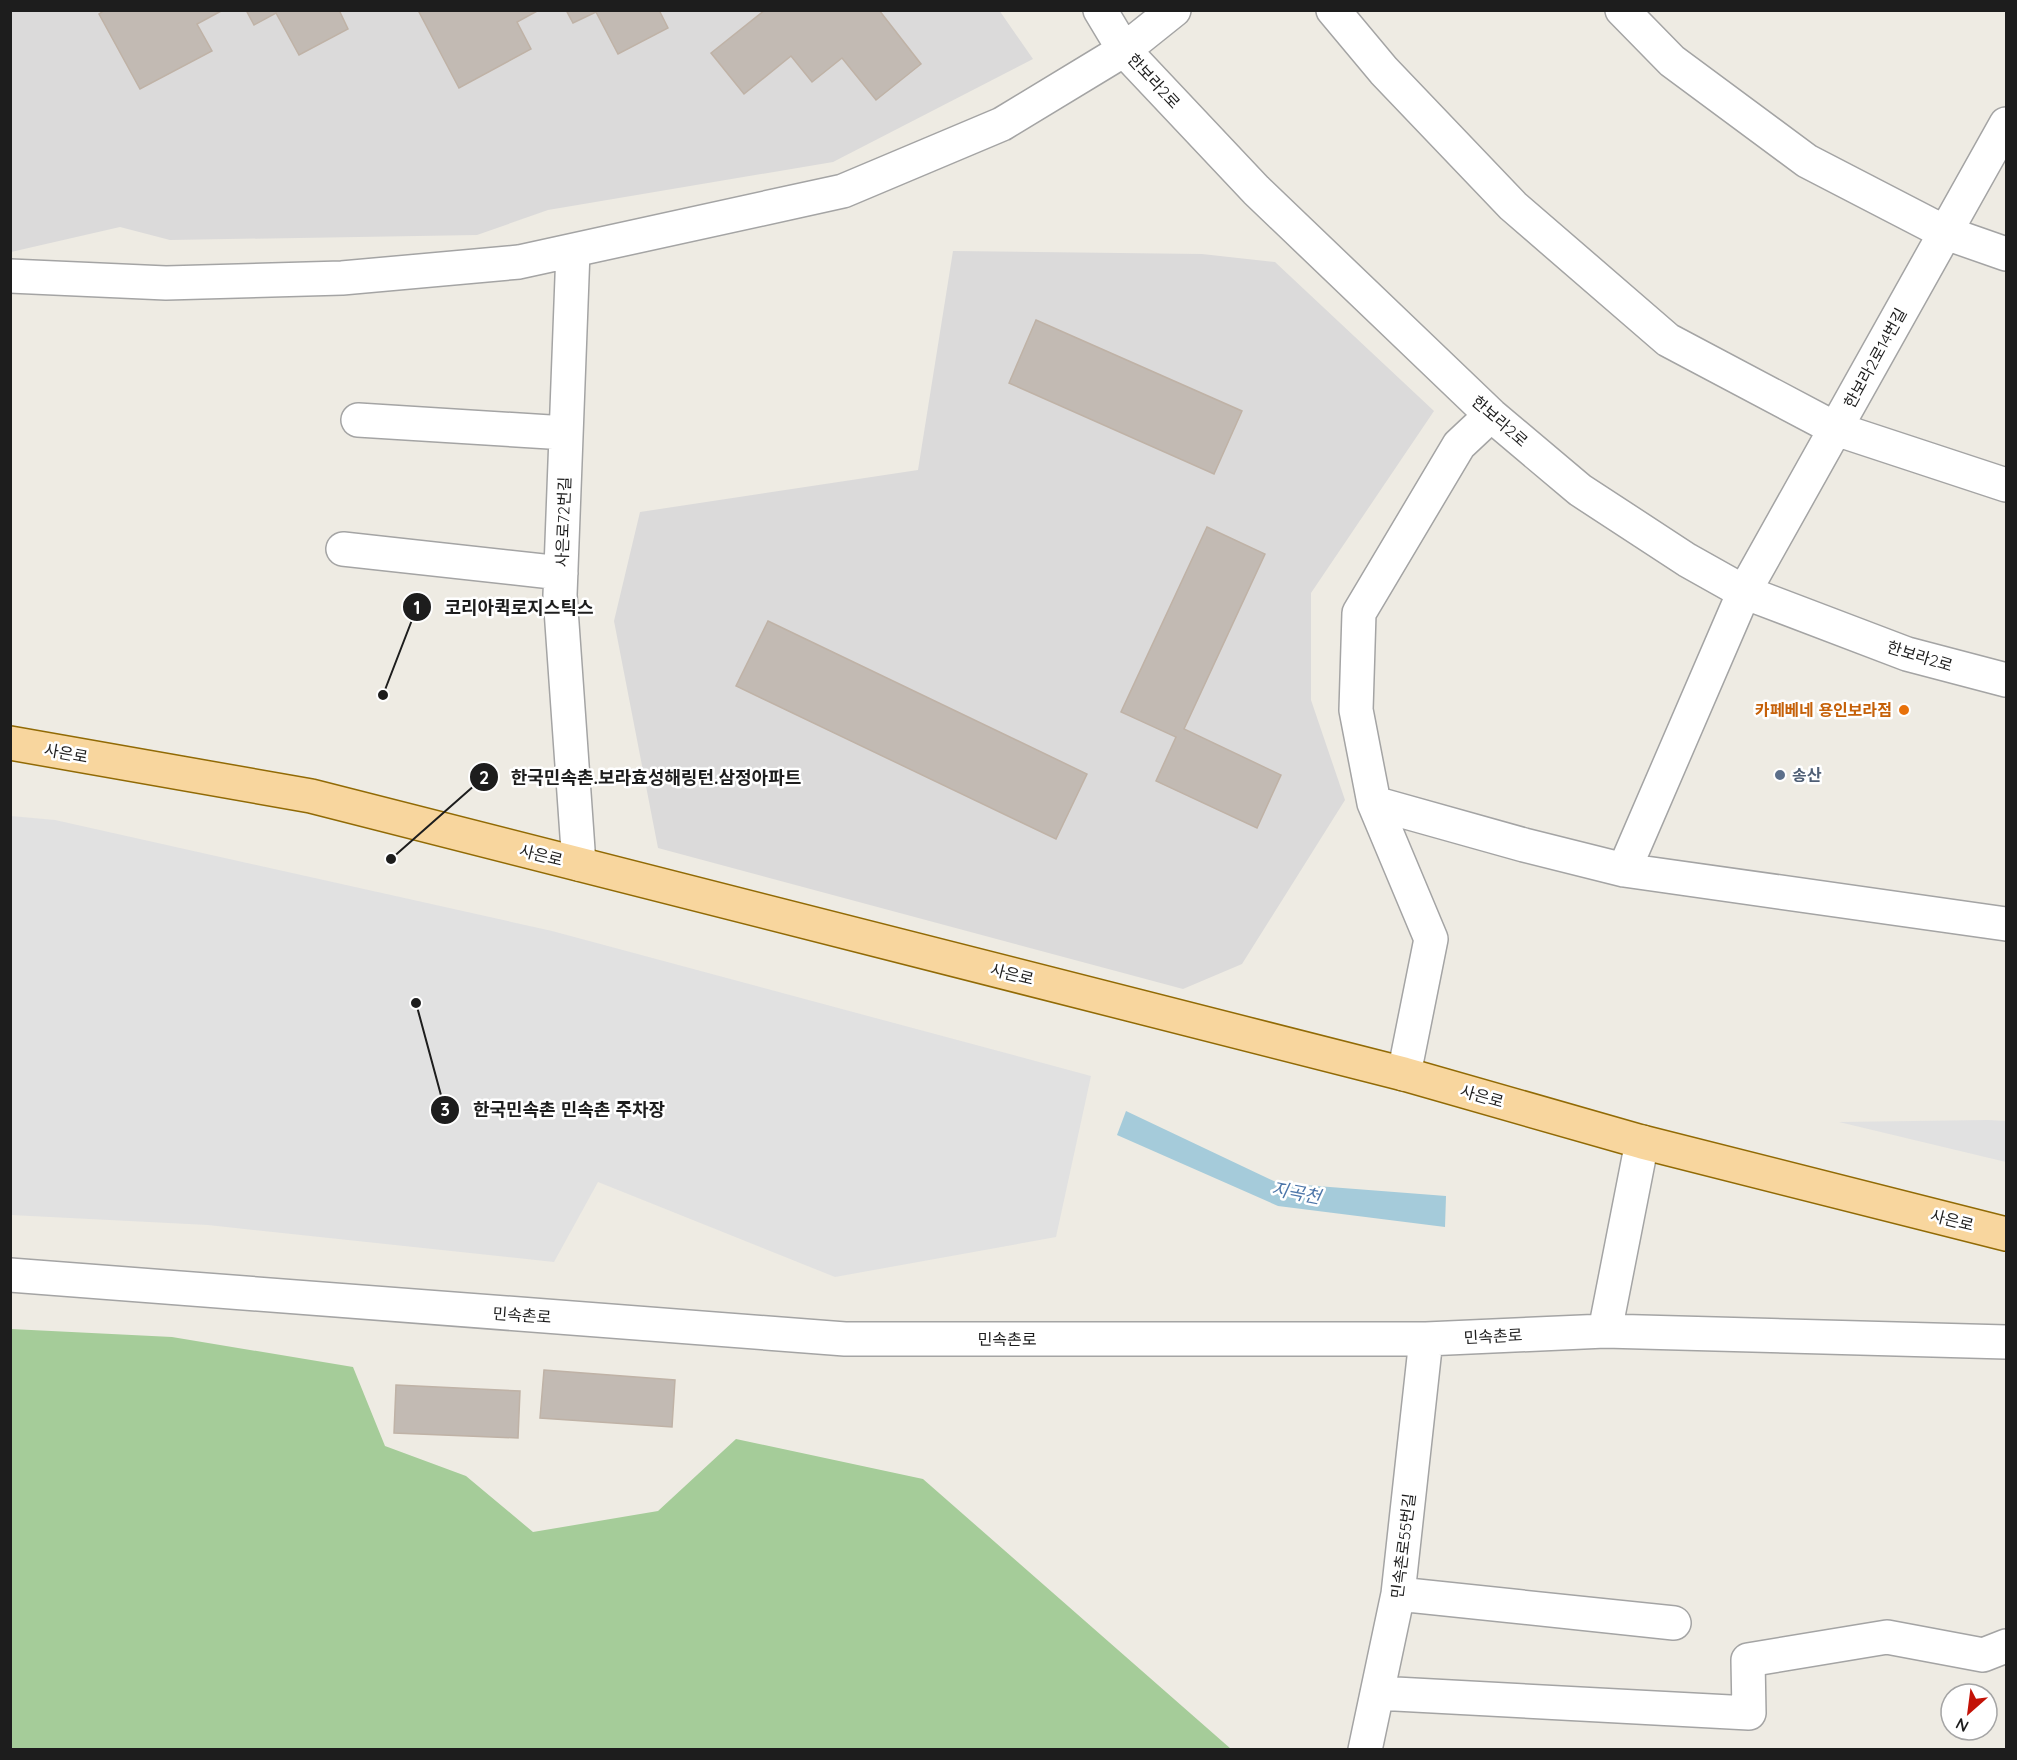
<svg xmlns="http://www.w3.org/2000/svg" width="2017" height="1760" font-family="Quicksand,'Noto Sans KR',sans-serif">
  <rect width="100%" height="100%" fill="#eeebe3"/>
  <path fill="#dbdada" d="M999,10L1033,59L833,162L548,210L477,235L170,240L120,227L11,252L10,11Z
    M953,251L1202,254L1275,262L1434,411L1311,593V700L1345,800L1242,964L1183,989L658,848L614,621L640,512L918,470Z"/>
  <path fill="#a5cc99" d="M11,1329L172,1337L353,1367L385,1446L466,1476L533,1532L658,1511L736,1439L923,1479L1231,1749H11Z"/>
  <path fill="#e1e1e1" d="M11,816L55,820L552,931L1091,1076L1056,1237L835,1277L598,1182L554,1262L208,1225L11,1215Z
    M2006,1121V1162L1839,1122L1988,1120Z"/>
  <path fill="#a5cbda" d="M1126,1111L1278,1183L1446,1196L1445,1227L1278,1206L1117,1135Z"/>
  <path fill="#c2bab3" stroke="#bfb2a6" stroke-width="1.5" d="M105,10H223L197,24L212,51L140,89L99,14Z
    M246,10H339L348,29L299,55L276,13L254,25Z
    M422,10H539L517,22L531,49L459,88L419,12Z
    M566,10H659L668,28L618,54L596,12L573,23Z
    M765,10H879L921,64L876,100L842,58L812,82L791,56L744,94L711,53Z
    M1036,320L1242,411L1214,474L1009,383Z
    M1207,527L1265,554L1184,729L1281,775L1257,828L1156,781L1176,737L1121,712Z
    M768,621L1087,774L1056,839L736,686Z
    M544,1370L675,1380L672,1427L540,1418Z
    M396,1385L520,1391L518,1438L394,1433Z"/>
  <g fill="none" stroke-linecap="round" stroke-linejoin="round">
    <defs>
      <path id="minor" d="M1100,10L1124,50L1256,190L1491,415L1580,490L1687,560L1744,592L1907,654L2006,680
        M1333,10L1384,71L1513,206L1668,340L1836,429L2006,485
        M1622,10L1672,61L1807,161L1946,233L2006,254
        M573,251L560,595L579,864
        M10,276L166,283L342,278L519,262L843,191L1002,124L1124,50L1174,10
        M358,420L566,433
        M343,549L561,573
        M1374,803L1524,845L1624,870L2006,924
        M1624,870L1744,592L2006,124
        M1404,1074L1431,939L1374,803L1356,710L1359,613L1459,445L1491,415
        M10,1275L845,1339H1426L1605,1331L2006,1342
        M1605,1331L1642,1142
        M1398,1594L1674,1623
        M1377,1693L1749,1713L1748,1660L1887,1637L1983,1655L2006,1646
        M1365,1750L1398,1594L1426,1339"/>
      <path id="major" d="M10,743L311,796L1404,1074L1642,1142L2006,1234"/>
    </defs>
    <use href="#minor" stroke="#a4a4a4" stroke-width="36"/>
    <use href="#major" stroke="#916a05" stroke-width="36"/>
    <use href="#minor" stroke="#fff" stroke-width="33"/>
    <use href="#major" stroke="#f8d69e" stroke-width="33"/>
  </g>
  <circle fill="#e8710a" stroke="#fff" stroke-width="2" cx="1904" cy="710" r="6"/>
  <circle fill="#5c6f8a" stroke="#fff" stroke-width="2" cx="1780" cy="775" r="6"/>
  <g text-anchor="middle" stroke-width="5" stroke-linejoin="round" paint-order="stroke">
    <g font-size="16" fill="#1d1d1d" stroke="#fff">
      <text transform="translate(1154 81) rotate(47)" y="6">한보라2로</text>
      <text transform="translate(1875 358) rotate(-61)" y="6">한보라2로14번길</text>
      <text transform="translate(1500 421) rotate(41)" y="6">한보라2로</text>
      <text transform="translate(563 522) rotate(-88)" y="6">사은로72번길</text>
      <text transform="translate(1920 656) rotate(17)" y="6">한보라2로</text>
      <text transform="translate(66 753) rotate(10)" y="6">사은로</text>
      <text transform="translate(541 855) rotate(14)" y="6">사은로</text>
      <text transform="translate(1012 974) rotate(14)" y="6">사은로</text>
      <text transform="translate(1482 1096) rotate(16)" y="6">사은로</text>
      <text transform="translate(1952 1220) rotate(14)" y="6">사은로</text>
      <text transform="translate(522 1315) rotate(4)" y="6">민속촌로</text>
      <text transform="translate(1493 1336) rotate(-3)" y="6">민속촌로</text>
      <text x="1007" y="1345">민속촌로</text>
      <text transform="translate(1403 1546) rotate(-83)" y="6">민속촌로55번길</text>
    </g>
    <g font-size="16" font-weight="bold" fill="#c56008" stroke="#fff" text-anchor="end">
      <text x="1892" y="716">카페베네 용인보라점</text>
    </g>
    <g font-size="16" font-weight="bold" fill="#4e5e75" stroke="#fff" text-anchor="start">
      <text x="1792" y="781">송산</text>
    </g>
    <g font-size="18" font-style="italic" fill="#4d76a9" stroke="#fff">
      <text transform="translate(1296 1193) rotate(11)" y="6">지곡천</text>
    </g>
  </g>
  <path fill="none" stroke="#1d1d1d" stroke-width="2" d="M383 695L417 607M391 859L484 777M416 1003L445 1110"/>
  <g fill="#1d1d1d" stroke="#fff" stroke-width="2">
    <circle cx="383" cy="695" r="6"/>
    <circle cx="391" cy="859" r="6"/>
    <circle cx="416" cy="1003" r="6"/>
    <circle cx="417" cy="607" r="15"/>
    <circle cx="484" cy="777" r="15"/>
    <circle cx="445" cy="1110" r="15"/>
  </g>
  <g font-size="18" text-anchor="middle" font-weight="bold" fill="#fff">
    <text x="417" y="614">1</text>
    <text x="484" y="784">2</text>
    <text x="445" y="1116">3</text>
  </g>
  <g font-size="18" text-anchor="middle" font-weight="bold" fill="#1d1d1d" stroke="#fff" stroke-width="5" stroke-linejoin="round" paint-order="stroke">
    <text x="519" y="614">코리아퀵로지스틱스</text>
    <text x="656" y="784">한국민속촌.보라효성해링턴.삼정아파트</text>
    <text x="569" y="1116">한국민속촌 민속촌 주차장</text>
  </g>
  <rect width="2017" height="1760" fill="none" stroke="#1d1d1d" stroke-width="24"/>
  <g transform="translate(1969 1712) rotate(208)"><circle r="28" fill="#ffffff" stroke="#a5a5a5" stroke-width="1.5"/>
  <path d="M0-4.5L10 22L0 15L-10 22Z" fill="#c31207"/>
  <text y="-9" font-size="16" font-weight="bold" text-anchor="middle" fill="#1d1d1d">N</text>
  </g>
</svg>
